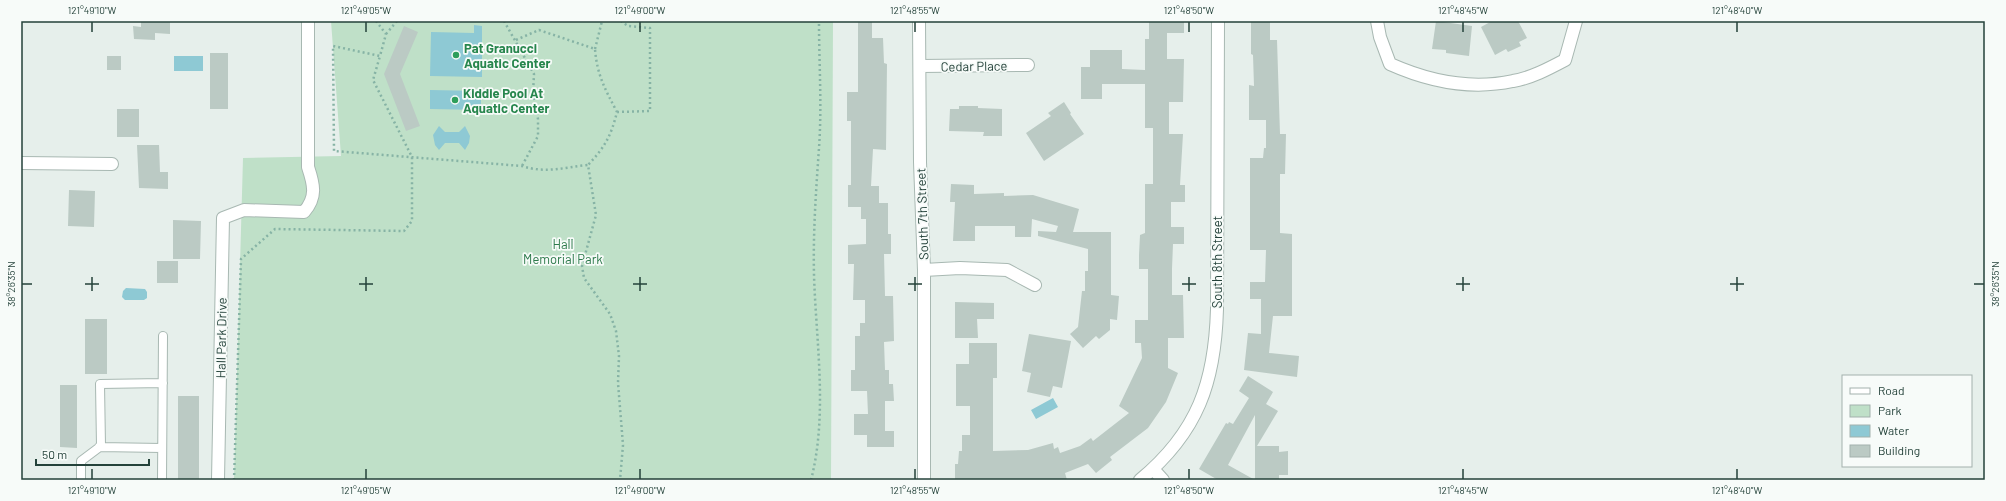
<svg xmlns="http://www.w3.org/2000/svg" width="2006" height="501" font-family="Barlow,sans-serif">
  <rect width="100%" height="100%" fill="#e6efeb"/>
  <path fill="#bfe0c8" d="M331,21H833L831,480H234L243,158L341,156Z"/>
  <path fill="#8ec9d4" d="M474,25L482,26V77L430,76L431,32L474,33Z
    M174,56H203V71H174Z
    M430,90L481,91V110L430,109Z
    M439,126L445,132H459L465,126L470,136L469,143L465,150L459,143H445L439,150L435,145L433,135Z
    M126,288L145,289L147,292V298L144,300H125L122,297L123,291Z
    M1053,398L1058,407L1036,419L1031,410Z"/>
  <path fill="#bbcac4" d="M141,21H170V34L155,33V40L134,39L133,26L141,27Z
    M858,21H872V38H883L884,63L887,64L886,150L873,149L871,186H879V203H888V234H891V254H884L885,296H893L894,341L884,342L885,370H889V384H893L894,401H885V431H894V447H867V435H854V414H868L867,391H851V370H855V336H860V323H865V300H853L854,264H848V245L866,244V219H861V207H848V185H851V121H847V92H858Z
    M1149,21H1184V33H1167V59H1184L1183,102H1169V134H1183L1180,185H1185V202H1171V227H1184V244H1173L1172,269V295H1183L1184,338H1168V368L1178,373L1166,402L1148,428L1110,457L1112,460L1096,473L1088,464L1065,473L1067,480H955V464H958L959,451H962V435H970V406H956V364H969V343H997V378H993V451L1028,450L1053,443L1054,449L1058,447L1060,453L1080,446L1091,438L1093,441L1129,413L1119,406L1142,358L1141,343H1135V320H1148V269H1139V255L1140,235L1145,233V184H1153V128H1145V84H1102V99H1081V67H1090V50H1122V69L1145,70V39H1149Z
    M1251,21H1270V40H1277L1280,134H1286L1285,174H1280V233L1292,234V316H1273L1269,353L1299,356L1297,377L1244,370L1248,333L1261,334V299H1250V282H1265L1266,250H1250V158H1263L1264,148H1266V120H1249V85L1254,86L1253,55L1251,54Z
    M1436,21L1472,26L1469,56L1446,53V50L1432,49Z
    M1492,21H1518L1527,38L1519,42L1521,46L1508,52L1506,49L1495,55L1481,27Z
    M404,26L418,32L400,74L420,126L406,131L384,74Z
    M210,53H228V109H210Z
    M107,56H121V70H107Z
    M1064,102L1071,113L1070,114L1084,134L1044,161L1026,133L1051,116L1048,113Z
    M959,106H978V108L1002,109V136H983L984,132L949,131L950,109H959Z
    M117,109H139V137H117Z
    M137,145H159L160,172H168V189L139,188Z
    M951,184L974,185V194L1004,193V196L1033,195L1079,209L1073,232H1111V295L1119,296L1117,320L1110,319V330L1099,339L1096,336L1083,348L1070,334L1078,327L1082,291H1085V271H1088V249L1038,236V231L1056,232L1058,226L1032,219L1031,237H1015V226H975V241H953L955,202H950Z
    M69,190L95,191L94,227L68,226Z
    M173,220L201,221L200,259H173Z
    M157,261H178V283H157Z
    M955,302L994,303V319H977L978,338H955Z
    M85,319H107V374H85Z
    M1029,334L1071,341L1062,388L1053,386L1050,397L1027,392L1031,373L1022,371Z
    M1248,376L1273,392L1266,404L1278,411L1257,446H1279V452L1288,451V475H1279V480H1255V415L1228,465L1255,480H1218L1199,469L1226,423L1228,424L1229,422L1233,424L1249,398L1239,391Z
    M60,385H77V448L60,447Z
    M178,396H199V480H178Z"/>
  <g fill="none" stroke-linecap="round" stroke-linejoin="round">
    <defs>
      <path id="service" d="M99,447L162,448
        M81,480V461L101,446L100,384L163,383
        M162,480L163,336"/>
      <path id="minor" d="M919,21L920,162L924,270V480
        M1377,21L1380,37L1390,64C1428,81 1471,90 1513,81C1531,78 1548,69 1565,60L1576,21
        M920,66L1028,65
        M21,163L112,164
        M924,270L960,268L1007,270L1035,285
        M1153,469L1163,480
        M218,480L223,218L244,210L304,212C317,197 314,185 308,167V21
        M1140,480C1198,432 1215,382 1217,309L1218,21"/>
    </defs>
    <use href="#service" stroke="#a8b8b2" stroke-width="10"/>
    <use href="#minor" stroke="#a8b8b2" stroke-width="14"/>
    <path stroke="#86b3a5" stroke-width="2.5" stroke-dasharray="2 3" stroke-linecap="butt" d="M376,21L386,34L380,56L333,46L334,151L522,166C547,174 564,167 588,165L596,215L582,266L584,278L610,314L616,331L619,356L618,383L623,445L620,480
      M504,21L534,74L533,94L538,119V136L522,166
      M386,34L397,21
      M516,40L539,30L595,49C597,75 605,89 617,112C611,136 605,147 588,165
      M595,49L602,21
      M617,112L650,111V28L628,26L621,21
      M234,480L241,259L275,229L404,231L412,221V157L373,80L380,56
      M811,480C828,414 816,342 814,275C813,232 816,191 819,148C822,106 819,63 819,21"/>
    <use href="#service" stroke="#fff" stroke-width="8"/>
    <use href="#minor" stroke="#fff" stroke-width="12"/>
  </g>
  <path fill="none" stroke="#24423a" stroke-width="1.5" d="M92,22V32M366,22V32M640,22V32M915,22V32M1189,22V32M1463,22V32M1737,22V32M92,277V291M366,277V291M640,277V291M915,277V291M1189,277V291M1463,277V291M1737,277V291M22,284H32M85,284H99M359,284H373M633,284H647M908,284H922M1182,284H1196M1456,284H1470M1730,284H1744M1974,284H1984M92,469V479M366,469V479M640,469V479M915,469V479M1189,469V479M1463,469V479M1737,469V479"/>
  <g fill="#2e9e5b" stroke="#f7fbf9" stroke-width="1.5">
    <circle cx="456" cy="55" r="4"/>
    <circle cx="455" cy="100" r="4"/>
  </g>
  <g text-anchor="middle" stroke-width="3.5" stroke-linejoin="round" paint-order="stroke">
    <g font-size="13" font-weight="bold" fill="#27864d" stroke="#f7fbf9" text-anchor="start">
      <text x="464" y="53">Pat Granucci<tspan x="464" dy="15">Aquatic Center</tspan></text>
      <text x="463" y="98">Kiddie Pool At<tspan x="463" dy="15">Aquatic Center</tspan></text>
    </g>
    <g font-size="13" fill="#24423a" stroke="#f7fbf9">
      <text transform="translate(974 66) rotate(-1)" y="5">Cedar Place</text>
      <text transform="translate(922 214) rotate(-92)" y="5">South 7th Street</text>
      <text transform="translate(1217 262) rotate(-90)" y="5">South 8th Street</text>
      <text transform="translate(221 338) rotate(-89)" y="5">Hall Park Drive</text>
    </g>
    <g font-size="13" fill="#2d7a4b" stroke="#f7fbf9">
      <text x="563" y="249">Hall<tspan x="563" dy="15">Memorial Park</tspan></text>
    </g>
  </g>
  <rect width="2006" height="501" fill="none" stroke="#f7fbf9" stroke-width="44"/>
  <rect x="1842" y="375" width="130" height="92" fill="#f7fbf9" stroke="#a3b1ad"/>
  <rect x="1850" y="388" width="20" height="6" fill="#ffffff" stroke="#a3b1ad"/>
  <text x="1878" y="395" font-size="12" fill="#24423a">Road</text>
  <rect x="1850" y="405" width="20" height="12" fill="#bfe0c8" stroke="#a3b1ad"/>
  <text x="1878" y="415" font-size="12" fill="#24423a">Park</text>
  <rect x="1850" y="425" width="20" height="12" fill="#8ec9d4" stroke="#a3b1ad"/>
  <text x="1878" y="435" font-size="12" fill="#24423a">Water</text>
  <rect x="1850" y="445" width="20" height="12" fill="#bbcac4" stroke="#a3b1ad"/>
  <text x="1878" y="455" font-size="12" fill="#24423a">Building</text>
  <path d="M36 459v6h113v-6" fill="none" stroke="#24423a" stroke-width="2"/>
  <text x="42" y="459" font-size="12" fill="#24423a" stroke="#f7fbf9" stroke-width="3" paint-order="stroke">50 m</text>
  <rect x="22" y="22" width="1962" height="457" fill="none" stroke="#24423a" stroke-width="1.5"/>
  <g font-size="10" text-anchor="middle" fill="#24423a">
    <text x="92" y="14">121°49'10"W</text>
    <text x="366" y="14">121°49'05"W</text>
    <text x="640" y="14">121°49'00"W</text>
    <text x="915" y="14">121°48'55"W</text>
    <text x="1189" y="14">121°48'50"W</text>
    <text x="1463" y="14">121°48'45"W</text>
    <text x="1737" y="14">121°48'40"W</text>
    <text transform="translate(11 284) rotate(-90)" y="4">38°26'35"N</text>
    <text transform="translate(1995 284) rotate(-90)" y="4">38°26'35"N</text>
    <text x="92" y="494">121°49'10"W</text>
    <text x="366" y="494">121°49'05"W</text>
    <text x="640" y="494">121°49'00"W</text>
    <text x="915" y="494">121°48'55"W</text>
    <text x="1189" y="494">121°48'50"W</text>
    <text x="1463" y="494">121°48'45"W</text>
    <text x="1737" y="494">121°48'40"W</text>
  </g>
</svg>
